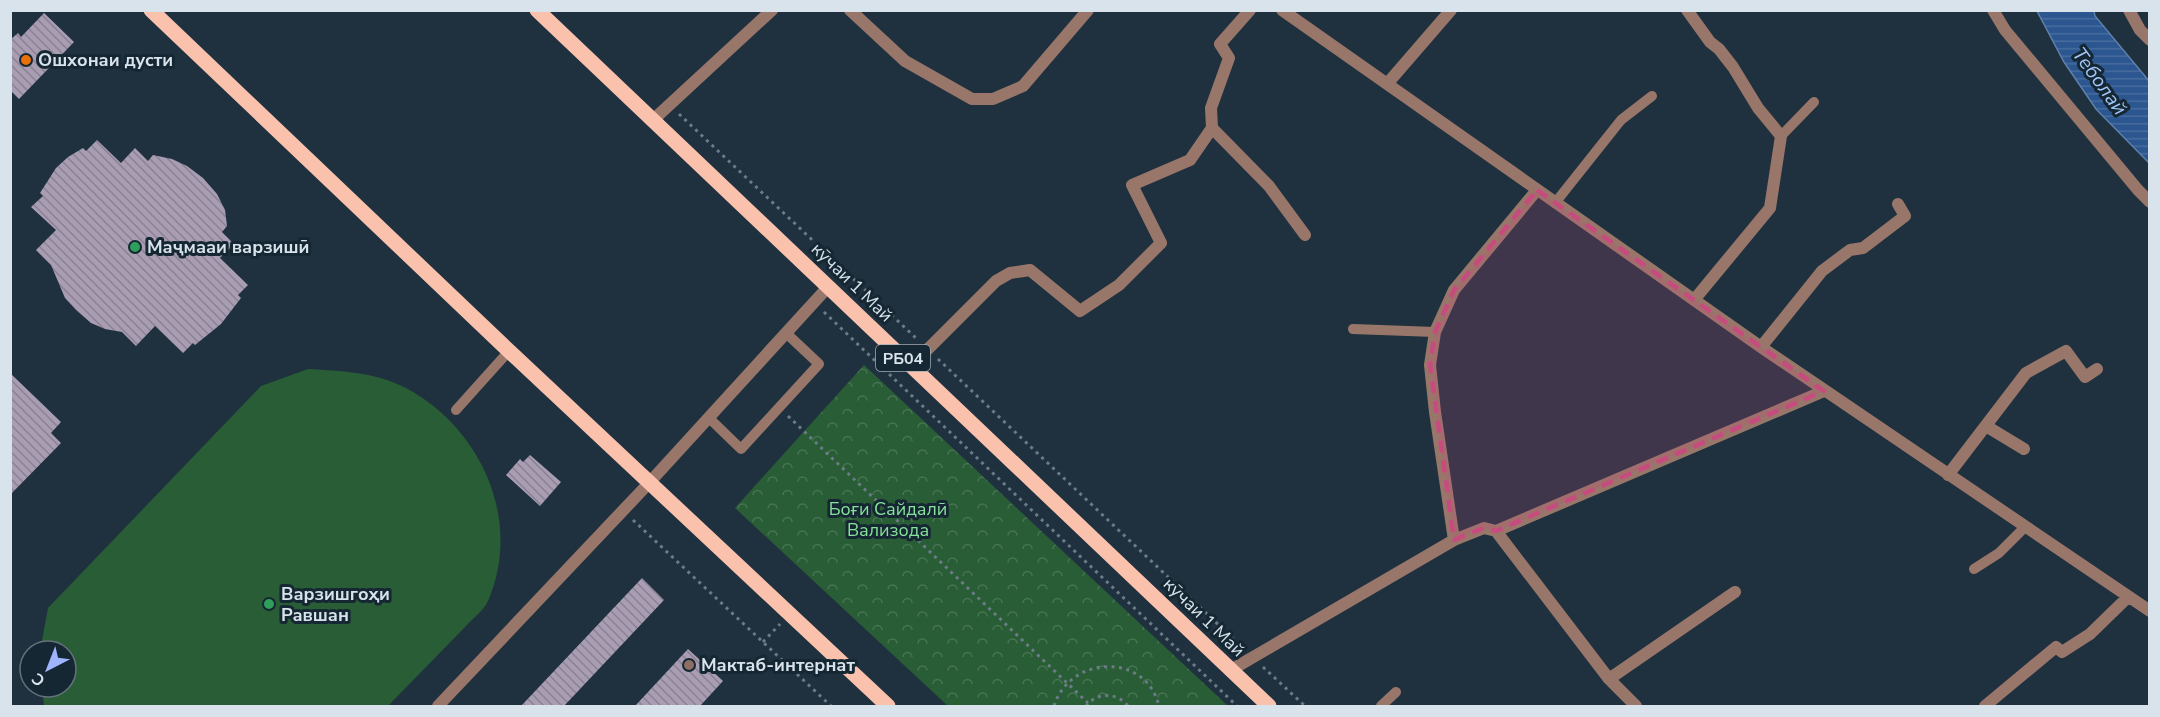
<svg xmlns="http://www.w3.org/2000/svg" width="2160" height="717" font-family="'Nunito Sans',sans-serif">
  <defs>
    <pattern id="forest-crowns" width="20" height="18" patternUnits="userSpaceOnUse" patternTransform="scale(1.5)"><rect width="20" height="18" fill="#295d35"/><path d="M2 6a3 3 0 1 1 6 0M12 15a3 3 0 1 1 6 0" fill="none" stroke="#477452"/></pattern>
    <pattern id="water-rules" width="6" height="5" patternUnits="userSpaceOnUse" patternTransform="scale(1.5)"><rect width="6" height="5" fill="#2b568f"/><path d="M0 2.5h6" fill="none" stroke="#496e9f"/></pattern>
    <pattern id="building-back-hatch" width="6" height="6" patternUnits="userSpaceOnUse" patternTransform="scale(1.5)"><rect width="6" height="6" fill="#a99db3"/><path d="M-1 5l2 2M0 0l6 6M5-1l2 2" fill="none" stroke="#8a8292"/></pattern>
  </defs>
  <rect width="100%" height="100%" fill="#1f313f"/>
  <path fill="url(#forest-crowns)" d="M864,365L1228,706H948L735,508Z"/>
  <path fill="#295d35" d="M308,369C342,371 375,372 406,388C481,428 523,520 488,601C484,610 471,620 464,628C439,654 413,680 388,706H44L42,687H66V651H40L48,608L261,386Z"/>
  <path fill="url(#water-rules)" stroke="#5f80ab" stroke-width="1.5" d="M2037,11H2094L2095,16L2149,81V163L2096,109L2064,62Z"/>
  <path fill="url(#building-back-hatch)" d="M44,13L74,42L19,99L10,90V40L18,33L21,37Z
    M97,140L121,163L135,148L148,161L153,155L172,159L187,166L203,178L217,194L225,210L227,226L222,232L234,244L220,258L248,285L238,295L241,298L221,324L195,345L193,343L183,353L155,326L136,346L122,332L105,329L91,323L76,310L65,298L51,265L36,250L56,230L31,207L43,196L40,193L56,168L68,157L83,148L86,151Z
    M10,373L61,422L51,433L61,443L10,495Z
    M530,455L561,482L540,506L506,475L520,459L523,462Z
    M642,578L664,600L564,706H521Z
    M688,649L723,681L700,706H635Z"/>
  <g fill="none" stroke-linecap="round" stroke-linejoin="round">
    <path stroke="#6c7b87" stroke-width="3" stroke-dasharray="3 4.5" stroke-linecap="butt" d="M679,114L918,340
      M824,312L1237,706
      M938,359L1243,648
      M788,416L1088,703
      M633,520L831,706
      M763,642L780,624
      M1263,667L1305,706
      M1054,706C1070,655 1146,652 1159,706
      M1086,706C1097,692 1117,692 1128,706"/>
    <path stroke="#99766a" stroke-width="10" d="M1781,136L1814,102
      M1555,203L1621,120L1652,96
      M1353,329L1435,332
      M456,410L509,351
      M709,418L741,449L819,364L786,333
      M1974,569L1999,553L2025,527
      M1381,706L1396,692"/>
    <path stroke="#99766a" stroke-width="12" d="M850,10L905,61L972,99H993L1023,86L1088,10
      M1282,10L1761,347L2150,611
      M1687,10L1710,42L1719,49L1733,67L1758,108L1781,136L1770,208L1694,300
      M1993,10L2005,30L2138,190L2150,202
      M2129,10L2140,30L2150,40
      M1387,84L1451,10
      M653,120L772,10
      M1212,128L1269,186L1305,235
      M1761,347L1822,271L1850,250L1863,248L1905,216L1898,204
      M911,366L996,281L1010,273L1030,270L1080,311L1119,285L1161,243L1132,185L1190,160L1212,128L1211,108L1229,58L1220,44L1250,10
      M1986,426L2024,449
      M1948,475L2026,373L2066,351L2085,377L2097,369
      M1496,531L1609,679L1636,706
      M1454,540L1435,412L1430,365L1435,332L1454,290L1537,190
      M1231,670L1454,540L1484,528L1496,531L1824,391
      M1609,679L1735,592
      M438,706L649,483L828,287
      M1985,706L2056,647L2062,652L2090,634L2128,597"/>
    <path stroke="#fac1ad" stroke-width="15" d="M151,10L509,351L888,706
      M537,10L1269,706"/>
  </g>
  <path fill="#c84b7f" fill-opacity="0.2" stroke="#c84b7f" stroke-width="4.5" stroke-dasharray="12 8" stroke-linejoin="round" d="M1537,190L1824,391L1496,531L1484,528L1454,540L1430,365L1435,332L1454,290Z"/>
  <circle fill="#e8710a" stroke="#162734" stroke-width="2" cx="26" cy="60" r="6"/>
  <g fill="#2e9e5b" stroke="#162734" stroke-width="2">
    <circle cx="135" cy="247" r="6"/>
    <circle cx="269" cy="604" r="6"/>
  </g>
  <circle fill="#8d6e63" stroke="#162734" stroke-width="2" cx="689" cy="665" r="6"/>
  <g text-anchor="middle" stroke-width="6" stroke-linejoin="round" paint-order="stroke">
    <rect fill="#162734" stroke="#9eabb4" stroke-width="1.5" x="876" y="345" width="54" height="26" rx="4.5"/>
    <g font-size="16" font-weight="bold" fill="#d8e3eb">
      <text x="903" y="364">РБ04</text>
    </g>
    <g font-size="18" font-weight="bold" fill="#d8e3eb" stroke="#162734" text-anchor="start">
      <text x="38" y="66">Ошхонаи дусти</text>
      <text x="147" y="253">Маҷмааи варзишӣ</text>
      <text x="281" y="600">Варзишгоҳи<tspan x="281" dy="21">Равшан</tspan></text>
      <text x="701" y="671">Мактаб-интернат</text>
    </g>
    <g font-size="18" fill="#d8e3eb" stroke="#162734">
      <text transform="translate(852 282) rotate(44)" y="6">кӯчаи 1 Май</text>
      <text transform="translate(1204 617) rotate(44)" y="6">кӯчаи 1 Май</text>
    </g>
    <g font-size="18" fill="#86e298" stroke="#162734">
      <text x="888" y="515">Боғи Сайдалӣ<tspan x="888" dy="21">Вализода</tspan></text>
    </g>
    <g font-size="20" font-style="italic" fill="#a2c7f9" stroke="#162734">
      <text transform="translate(2100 81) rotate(54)" y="7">Теболай</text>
    </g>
  </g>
  <rect width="2160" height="717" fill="none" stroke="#d8e3eb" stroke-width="24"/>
  <g transform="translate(48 669) rotate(222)"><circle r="28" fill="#162734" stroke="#64727d" stroke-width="1.5"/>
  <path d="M0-4.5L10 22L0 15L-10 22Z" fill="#9eb4fd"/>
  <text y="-9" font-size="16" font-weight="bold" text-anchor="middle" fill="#d8e3eb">С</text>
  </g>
</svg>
